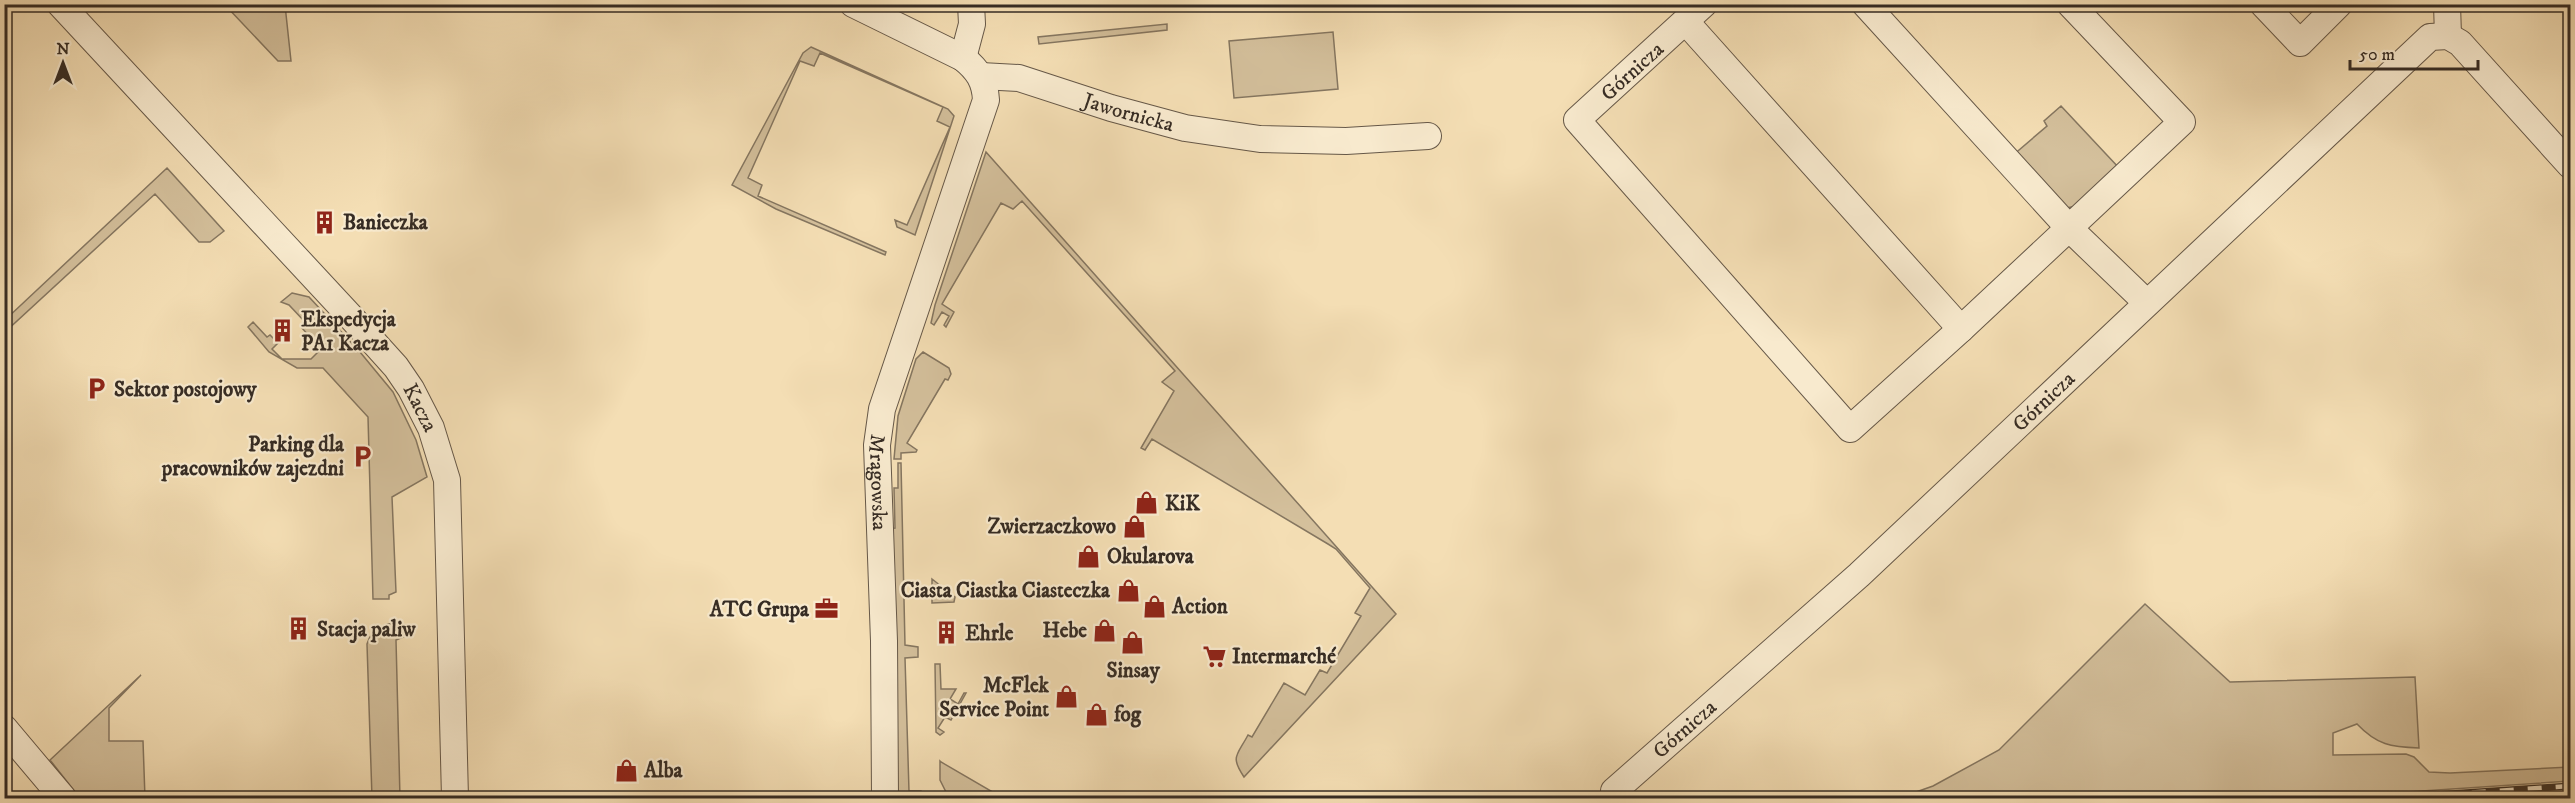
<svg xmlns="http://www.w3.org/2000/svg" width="2575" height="803" font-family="'IM FELL DW Pica',serif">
  <rect width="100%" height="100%" fill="#f4deb4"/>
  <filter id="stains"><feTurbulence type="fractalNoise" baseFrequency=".00333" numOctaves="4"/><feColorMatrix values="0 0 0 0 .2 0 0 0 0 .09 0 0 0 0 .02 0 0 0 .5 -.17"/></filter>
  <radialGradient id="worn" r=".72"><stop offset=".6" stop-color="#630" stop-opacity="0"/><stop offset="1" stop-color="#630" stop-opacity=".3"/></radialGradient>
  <path fill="#d4c09c" stroke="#857660" stroke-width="1.5" d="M225,5H285L291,61H278Z
    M1167,24V30L1039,44L1038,37Z
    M1333,32L1338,89L1234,98L1229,41Z
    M811,47L948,109L954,116L915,235L897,227L895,220L907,225L950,127L937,121L943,107L820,53L814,66L800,61L748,178L762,185L758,196L886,252L885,255L776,209L732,185L803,53Z
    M2061,106L2120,169L2083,205L2060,209L2012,156L2047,126L2044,121Z
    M986,152L1396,614L1244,777C1230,756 1237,756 1248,735L1252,737L1284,683L1305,695L1320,670L1327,673L1361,616L1355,613L1370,588L1336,549L1328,544L1152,439L1145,450L1141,448L1174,391L1162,382L1175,371L1022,201L1013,209L1001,203L942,304L954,312L946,327L944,325L949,316L942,312L934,325L931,323L935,305Z
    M167,168L224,231L210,242H199L155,194L5,332V320Z
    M292,293L309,297L360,352L393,392L416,440L427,477L392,497L396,592L389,595V599H373L368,417L323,368H297L269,352L248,327L253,322L267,337L270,335L278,343L272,349L282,359H311L321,349L301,327L305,322L289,305L281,302Z
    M923,352L949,368L951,374L948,380L945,379L907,443L917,450L916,452L901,453V459H894L898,416L916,359Z
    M898,463H901L905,645L918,647V657L905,658L909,791H921L929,798H894L888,529L895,528L894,488H898Z
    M932,579L955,597L954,602L932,603Z
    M2145,604L2230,682L2415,677L2419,748C2391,747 2377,745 2357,724L2333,733V755L2406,754L2414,757L2429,772L2450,773L2570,767V781L2317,798H1899L1933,786L1999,750Z
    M400,623L407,627L408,635L396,640L400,798L412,792L422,798H372L367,644C372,627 385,623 400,623Z
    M935,664H940L941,689H956L950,699L958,704L964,693H966L951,720L945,717L938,728L944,732L940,735L936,732Z
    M141,675L109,708V741H143L145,798H80L50,760Z
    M940,761L941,762L1003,798H949L940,780Z"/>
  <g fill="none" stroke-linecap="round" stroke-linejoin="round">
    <defs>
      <g id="minor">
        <path id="s1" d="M60,4L350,316L396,367L411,389L431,428L447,480L455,798"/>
        <path id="s2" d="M853,4L963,58C978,70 985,81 986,100L882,409L877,445L884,641L885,798"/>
        <path d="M1704,4L1577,120L1850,429L1961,329L2069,228L2147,303"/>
        <path d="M1865,4L2069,228L2182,122L2070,4"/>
        <path d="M2263,4L2300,43L2339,4"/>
        <path d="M2447,4L2448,36"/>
        <path d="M1686,22L1961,329"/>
        <path d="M963,58L972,24L971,4"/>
        <path id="s3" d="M981,76L1019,78L1111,108L1185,128L1260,139L1346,141L1428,136"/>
        <path d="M4,728L63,798"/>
        <path id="s4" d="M1614,791L1859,575L2430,37L2448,36L2460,43L2570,165"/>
      </g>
    </defs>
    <use href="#minor" stroke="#665848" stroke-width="28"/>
    <use href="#minor" stroke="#f8eace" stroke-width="26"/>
    <defs>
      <path id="rail" d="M2388,798L2570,786"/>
    </defs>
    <use href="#rail" stroke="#362c24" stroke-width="7"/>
    <use href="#rail" stroke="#f8eace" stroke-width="4.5" stroke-dasharray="14" stroke-linecap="butt"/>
  </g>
  <defs>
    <symbol id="building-bare" viewBox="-9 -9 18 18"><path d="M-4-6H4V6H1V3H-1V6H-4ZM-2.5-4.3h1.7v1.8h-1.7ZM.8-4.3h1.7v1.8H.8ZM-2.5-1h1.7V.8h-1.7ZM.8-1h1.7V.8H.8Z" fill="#8f2418" stroke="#f8eace" stroke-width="2.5" paint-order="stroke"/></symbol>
    <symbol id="parking-bare" viewBox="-9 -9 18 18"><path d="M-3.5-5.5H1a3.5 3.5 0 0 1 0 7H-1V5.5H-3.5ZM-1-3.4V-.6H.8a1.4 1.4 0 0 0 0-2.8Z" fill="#8f2418" stroke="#f8eace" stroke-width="2.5" paint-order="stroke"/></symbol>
    <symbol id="shop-bare" viewBox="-9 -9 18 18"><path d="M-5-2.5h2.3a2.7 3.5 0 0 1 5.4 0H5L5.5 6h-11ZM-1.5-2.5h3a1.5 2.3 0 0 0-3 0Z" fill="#8f2418" stroke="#f8eace" stroke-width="2.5" paint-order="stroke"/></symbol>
    <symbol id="office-bare" viewBox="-9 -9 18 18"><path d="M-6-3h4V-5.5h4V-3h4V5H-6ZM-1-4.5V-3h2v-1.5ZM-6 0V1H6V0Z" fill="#8f2418" stroke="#f8eace" stroke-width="2.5" paint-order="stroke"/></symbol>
    <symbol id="supermarket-bare" viewBox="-9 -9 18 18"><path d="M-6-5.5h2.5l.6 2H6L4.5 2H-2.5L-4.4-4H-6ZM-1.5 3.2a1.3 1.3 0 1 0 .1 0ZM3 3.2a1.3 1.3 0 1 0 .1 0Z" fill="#8f2418" stroke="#f8eace" stroke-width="2.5" paint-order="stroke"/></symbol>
  </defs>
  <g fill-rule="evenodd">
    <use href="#building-bare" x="308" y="206" width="33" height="33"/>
    <use href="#building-bare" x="266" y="314" width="33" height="33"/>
    <use href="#parking-bare" x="80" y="372" width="33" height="33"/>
    <use href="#parking-bare" x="346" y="440" width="33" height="33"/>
    <use href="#shop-bare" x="1130" y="486" width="33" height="33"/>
    <use href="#shop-bare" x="1118" y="510" width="33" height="33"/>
    <use href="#shop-bare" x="1072" y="540" width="33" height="33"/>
    <use href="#shop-bare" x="1112" y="574" width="33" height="33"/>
    <use href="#shop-bare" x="1138" y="590" width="33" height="33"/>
    <use href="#office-bare" x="810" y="592" width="33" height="33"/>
    <use href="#building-bare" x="282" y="612" width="33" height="33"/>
    <use href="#shop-bare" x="1088" y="614" width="33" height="33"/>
    <use href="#building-bare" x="930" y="616" width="33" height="33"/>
    <use href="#shop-bare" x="1116" y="626" width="33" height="33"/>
    <use href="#supermarket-bare" x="1198" y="640" width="33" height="33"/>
    <use href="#shop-bare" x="1050" y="680" width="33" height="33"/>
    <use href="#shop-bare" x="1080" y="698" width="33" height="33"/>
    <use href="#shop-bare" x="610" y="754" width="33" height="33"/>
  </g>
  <g text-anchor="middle" stroke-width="4.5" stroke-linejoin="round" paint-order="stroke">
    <g font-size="21" fill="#362c24" stroke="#f8eace">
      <text transform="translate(1632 71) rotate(-42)" y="7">Górnicza</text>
      <text dy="7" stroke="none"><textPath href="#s3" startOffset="153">Jawornicka</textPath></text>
      <text dy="7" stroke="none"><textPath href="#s4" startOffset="580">Górnicza</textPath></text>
      <text dy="7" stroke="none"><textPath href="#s1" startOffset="542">Kacza</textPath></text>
      <text dy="7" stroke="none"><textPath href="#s2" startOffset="572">Mrągowska</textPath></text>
      <text dy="7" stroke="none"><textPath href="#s4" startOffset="94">Górnicza</textPath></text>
    </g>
    <g font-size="21" font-weight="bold" fill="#362c24" stroke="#f8eace" text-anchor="start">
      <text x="343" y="229">Banieczka</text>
      <text x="301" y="326">Ekspedycja<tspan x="301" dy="24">PA1 Kacza</tspan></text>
      <text x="114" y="396">Sektor postojowy</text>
      <text x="344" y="451" text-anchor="end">Parking dla<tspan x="344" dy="24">pracowników zajezdni</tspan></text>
      <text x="1165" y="510">KiK</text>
      <text x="1116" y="533" text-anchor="end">Zwierzaczkowo</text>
      <text x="1107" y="563">Okularova</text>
      <text x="1110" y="597" text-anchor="end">Ciasta Ciastka Ciasteczka</text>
      <text x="1172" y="613">Action</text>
      <text x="809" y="616" text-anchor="end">ATC Grupa</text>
      <text x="317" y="636">Stacja paliw</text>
      <text x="1087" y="637" text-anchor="end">Hebe</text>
      <text x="965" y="640">Ehrle</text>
      <text x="1232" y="663">Intermarché</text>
      <text x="1133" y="677" text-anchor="middle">Sinsay</text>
      <text x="1049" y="692" text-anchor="end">McFlek<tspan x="1049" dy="24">Service Point</tspan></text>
      <text x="1114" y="721">fog</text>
      <text x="644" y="777">Alba</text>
    </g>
  </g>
  <rect width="2575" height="803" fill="none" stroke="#f4deb4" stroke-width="24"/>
  <rect x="6" y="6" width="2563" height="791" fill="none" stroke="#362c24" stroke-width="3"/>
  <rect x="12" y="12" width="2551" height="779" fill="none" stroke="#362c24" stroke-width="1.5"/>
  <g transform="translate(63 63)" stroke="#f8eace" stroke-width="4.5" paint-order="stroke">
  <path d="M0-4.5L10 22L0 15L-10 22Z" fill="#362c24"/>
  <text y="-9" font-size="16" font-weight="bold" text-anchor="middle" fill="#362c24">N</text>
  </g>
  <path d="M2350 60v9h128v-9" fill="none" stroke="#362c24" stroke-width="3"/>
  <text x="2359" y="60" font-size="18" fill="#362c24" stroke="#f8eace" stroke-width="4.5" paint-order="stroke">50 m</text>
  <rect width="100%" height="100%" filter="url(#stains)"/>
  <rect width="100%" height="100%" fill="url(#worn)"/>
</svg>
